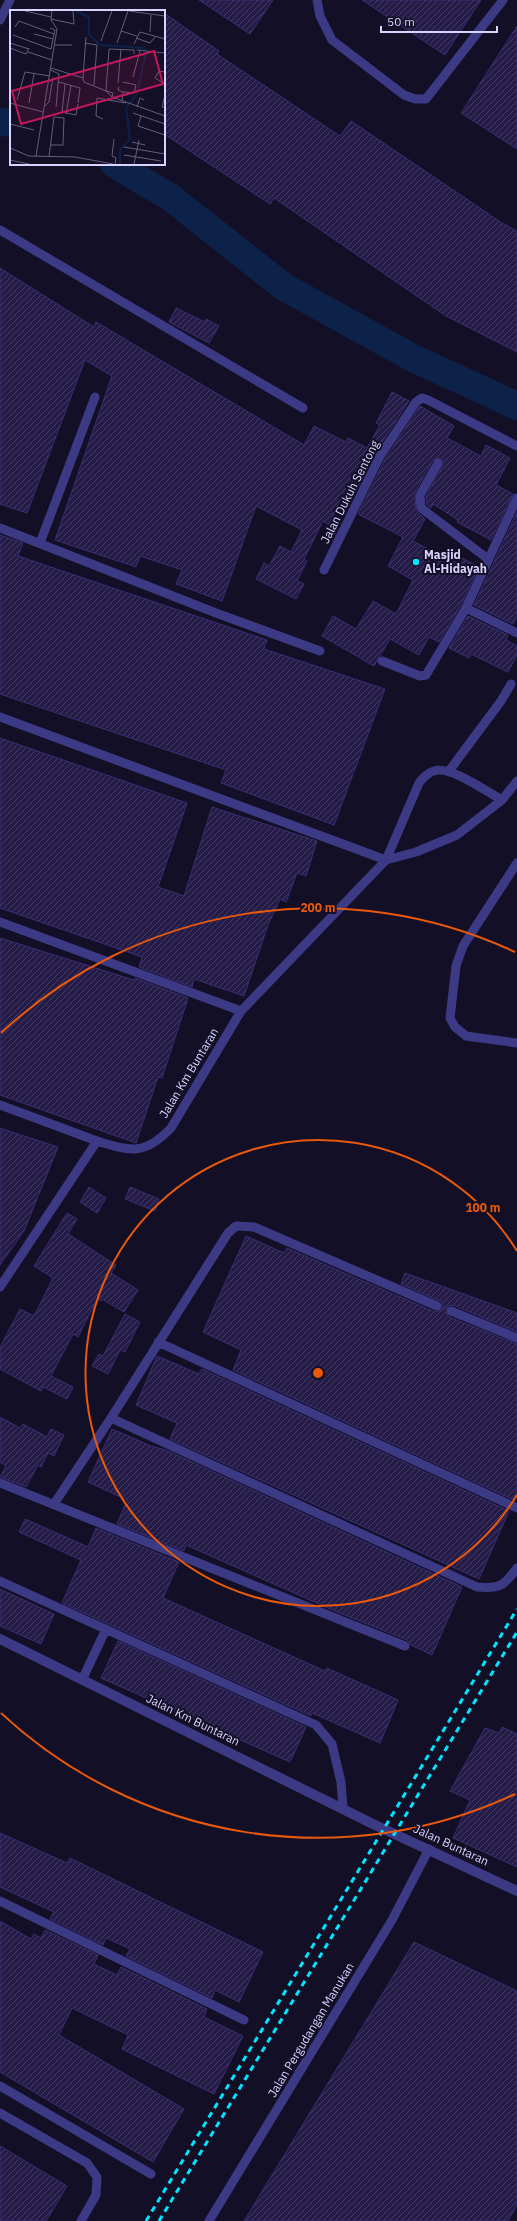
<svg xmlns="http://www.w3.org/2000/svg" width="517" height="2221" font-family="'IBM Plex Sans',sans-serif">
  <defs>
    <pattern id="building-hatch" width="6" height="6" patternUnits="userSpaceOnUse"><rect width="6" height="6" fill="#241b47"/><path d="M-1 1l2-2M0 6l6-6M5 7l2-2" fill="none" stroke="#433b63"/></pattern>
  </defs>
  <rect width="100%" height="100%" fill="#130f26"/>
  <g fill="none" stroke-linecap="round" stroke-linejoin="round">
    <path stroke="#0c2248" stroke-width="28" d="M0,122L11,123
      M114,164L170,197L284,287L413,358L517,406"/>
  </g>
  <path fill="url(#building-hatch)" stroke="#3b2d73" d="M199,0H273L250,34Z
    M362,0H481L445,55Z
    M164,13L219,51L217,54L340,136L351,121L502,223L517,231V352L446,316L274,198L270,204L164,134Z
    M517,26V149L461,113Z
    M0,268L94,327L96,322L304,445L314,426L346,442L348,438L367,448L380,425L376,423L392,392L409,401L375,453L348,508L339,504L329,525L323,521L304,559L307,561L297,581L304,584L296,599L256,579L264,563L269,566L280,546L291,552L302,530L256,506L222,601L176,584L182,570L140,556L136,567L55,540L112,376L85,360L27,513L0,504Z
    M176,308L205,322L206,319L219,326L209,343L169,322Z
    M420,406L454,426L447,438L481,456L486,445L510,458L496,485L513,494L491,540L457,522L458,520L433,504L431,508L427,505L426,496L444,463L441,458L433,460L415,492L416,511L425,519L413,541L446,559L449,551L479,567L461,605L439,642L429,637L419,655L390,639L374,666L322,636L333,616L356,629L373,601L396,614L413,580L388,566L403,537L358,514L385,459Z
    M517,512V616L513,624L474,605Z
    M0,535L23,543L18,556L267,640L264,649L385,689L334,825L221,783L226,770L0,694Z
    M468,616L508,635L506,640L517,646V655L508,672L471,654L469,658L449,648Z
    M0,738L187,803L158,887L184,896L212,807L317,841L306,876L297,873L286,902L280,899L268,925L244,996L194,979L192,987L139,967L142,957L0,908Z
    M0,938L134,980L135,978L188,998L162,1078L158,1077L136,1143L0,1095Z
    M0,1128L58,1147L24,1231L0,1265Z
    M89,1187L106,1198L97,1213L80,1202Z
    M130,1187L159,1199L155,1211L125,1199Z
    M67,1213L77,1219L68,1234L116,1265L111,1273L138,1290L124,1312L102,1299L101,1301L97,1299L78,1337L73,1334L51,1376L73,1387L67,1399L43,1387L41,1391L0,1369V1347L20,1309L34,1316L53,1278L34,1266Z
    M246,1236L284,1253L287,1248L435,1312L442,1309V1302L401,1284L405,1273L517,1313V1332L453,1305L448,1306L445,1311L449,1317L517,1344V1493L514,1500L233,1370L241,1350L203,1332Z
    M125,1314L140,1322L125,1352L120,1350L108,1374L92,1366L99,1354L103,1356Z
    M157,1356L199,1374L202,1369L509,1511L479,1579L170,1439L177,1423L136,1405Z
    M0,1417L20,1428L23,1424L47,1437L51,1429L64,1435L54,1456L48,1453L41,1467L38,1465L26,1487L0,1477L6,1466L0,1462Z
    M112,1429L151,1446L166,1450L462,1587L432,1655L411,1645L407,1640L330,1609L186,1545L184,1551L117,1524L127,1500L88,1482Z
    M25,1519L88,1547L96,1528L179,1562L163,1598L325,1671L327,1668L398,1700L380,1743L312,1713L311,1716L62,1603L81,1560L19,1532Z
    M0,1589L54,1614L41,1644L0,1626Z
    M118,1641L306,1727L290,1762L101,1678Z
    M502,1727L517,1734V1867L453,1838L470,1800L450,1791L485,1728L499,1733Z
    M0,1833L67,1863L70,1858L263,1952L239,2002L215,1990L212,1998L126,1956L130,1949L106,1938L103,1945L50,1919L54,1912L0,1887Z
    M0,1921L31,1939L34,1934L41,1938L45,1930L98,1955L94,1964L117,1975L121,1967L207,2009L204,2017L243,2036L214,2094L122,2049L128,2035L72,2008L59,2035L184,2109L153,2162L0,2072Z
    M414,1942L517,1991V2205L508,2221H244Z
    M0,2146L67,2186L46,2221H0Z"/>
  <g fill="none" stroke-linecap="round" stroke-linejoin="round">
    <path stroke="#3d3a85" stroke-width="9" d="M317,0L320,16L332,40L404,95L415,99H426L503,0
      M0,20L10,0
      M0,230L303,408
      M438,463L420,495L421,508L488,559
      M0,528L216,613L320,651
      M40,543L95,397
      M324,570L380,456L416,402L422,398L428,400L517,446
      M466,608L517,498
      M382,661L420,676L426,675L466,608L517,633
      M0,717L386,860L419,783C423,778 427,773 434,771C450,765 487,792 502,800L517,781
      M449,771L501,701L511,684
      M517,863L463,946L456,966L450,1018L455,1027L466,1036L517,1043
      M0,922L241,1011
      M0,1105L97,1141
      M0,1287L97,1141C132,1152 145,1155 171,1128L241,1011L386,860L416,852L457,835L502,800
      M451,1311L517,1338
      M158,1342L517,1508
      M111,1418L477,1587C500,1589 504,1586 517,1568
      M0,1483L405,1646
      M54,1504L111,1418L228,1233L236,1226L254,1227L437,1306
      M0,1581L316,1725L332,1744L341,1782L343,1808
      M82,1680L106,1629
      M0,1901L244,2020
      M0,2086L151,2174
      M0,2113L87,2163L97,2177L96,2195L81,2221
      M209,2221L392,1920L429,1849"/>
    <path stroke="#3d3a85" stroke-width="10" d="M0,1639L373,1824L517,1891"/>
    <path stroke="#00e5ff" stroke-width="3" stroke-dasharray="6 5" stroke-linecap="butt" d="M146,2221L517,1609
      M159,2221L517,1632"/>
  </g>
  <g fill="none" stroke="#e8590c" stroke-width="2">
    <path d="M517 1495A233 233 0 1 1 517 1251"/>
    <path d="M515 1794A465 465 0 0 1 1 1713M1 1033A465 465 0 0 1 515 952"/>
  </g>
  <circle fill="#00e5ff" stroke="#130f26" stroke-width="1.5" cx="416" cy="562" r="4"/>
  <g text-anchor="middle" stroke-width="4" stroke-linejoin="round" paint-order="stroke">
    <g font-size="12" fill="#d9d4ff" stroke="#130f26">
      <text transform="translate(350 492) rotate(-63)" y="4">Jalan Dukuh Sentong</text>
      <text transform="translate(189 1073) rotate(-59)" y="4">Jalan Km Buntaran</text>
      <text transform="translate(193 1720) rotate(26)" y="4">Jalan Km Buntaran</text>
      <text transform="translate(451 1845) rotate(25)" y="4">Jalan Buntaran</text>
      <text transform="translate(311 2030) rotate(-59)" y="4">Jalan Pergudangan Manukan</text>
    </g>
    <g font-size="12" font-weight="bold" fill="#d9d4ff" stroke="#130f26" text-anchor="start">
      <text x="424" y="559">Masjid<tspan x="424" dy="14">Al-Hidayah</tspan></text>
    </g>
  </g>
  <g transform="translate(10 10)">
    <rect width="155" height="155" fill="#130f26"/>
    <path fill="none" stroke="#0c2248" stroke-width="2" d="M66,1L79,7V24L90,35L133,38L136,42L127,84L116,98L120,129L110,140V154"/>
    <path fill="none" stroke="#625e7d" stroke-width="1" d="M15,1L41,7M119,1L155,6M41,9L64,14L63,1M5,17L9,11L44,24M111,21L127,26M140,22L141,5M24,24L43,29L45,20L40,18M3,25L41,39L43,29M126,28L140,33L145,27M91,31L102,1M0,33L19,39M75,33L87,35L84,75M107,33L118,1M124,34L130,22L155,29M45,35H62M0,38L16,44L19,38M127,40L155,43M18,42L42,50M124,44V40L99,39L96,81L103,83L102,87L155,106M41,58L73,68L74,72L96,81L102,87M41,60L49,64L46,97M155,62L149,61L145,68L155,74M123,67L130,41M73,68L76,27M49,72L70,78L68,93M113,72L126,75L124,83L113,82M108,73L111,39M55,74L52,102L66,105L68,94M109,77L108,80L113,82L112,91M155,85L152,97L155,98M7,90L15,62L40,66M0,93L33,102M19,93L24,64M35,96L39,92L43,67M127,97L130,88L134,90M123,103L155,114M56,104L61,75M131,106L128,116L155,125M93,109L86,106L87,88L116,93M0,114L24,120M104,129L102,146L106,148L105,154M122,132L135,135M114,137L155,144M0,138L19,146L65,147L103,154M114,145L151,151M26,146L47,19L41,10L42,1M39,147L44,107L54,108L53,135H41M0,150L19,154M124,154L129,130"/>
    <path fill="#c2185b" fill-opacity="0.15" stroke="#c2185b" stroke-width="2" d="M144,41L153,74L11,114L2,81Z"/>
    <rect width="155" height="155" fill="none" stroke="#d9d4ff" stroke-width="2"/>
  </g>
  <circle cx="318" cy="1373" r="6" fill="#e8590c" stroke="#130f26" stroke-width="2"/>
  <g font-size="12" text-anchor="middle" font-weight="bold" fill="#e8590c" stroke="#130f26" stroke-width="4" stroke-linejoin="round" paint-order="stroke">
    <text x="318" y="912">200 m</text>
    <text x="483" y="1212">100 m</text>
  </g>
  <path d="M381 26v6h116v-6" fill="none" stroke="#d9d4ff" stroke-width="2"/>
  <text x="387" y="26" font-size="12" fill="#d9d4ff" stroke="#130f26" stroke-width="3" paint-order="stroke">50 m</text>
</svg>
